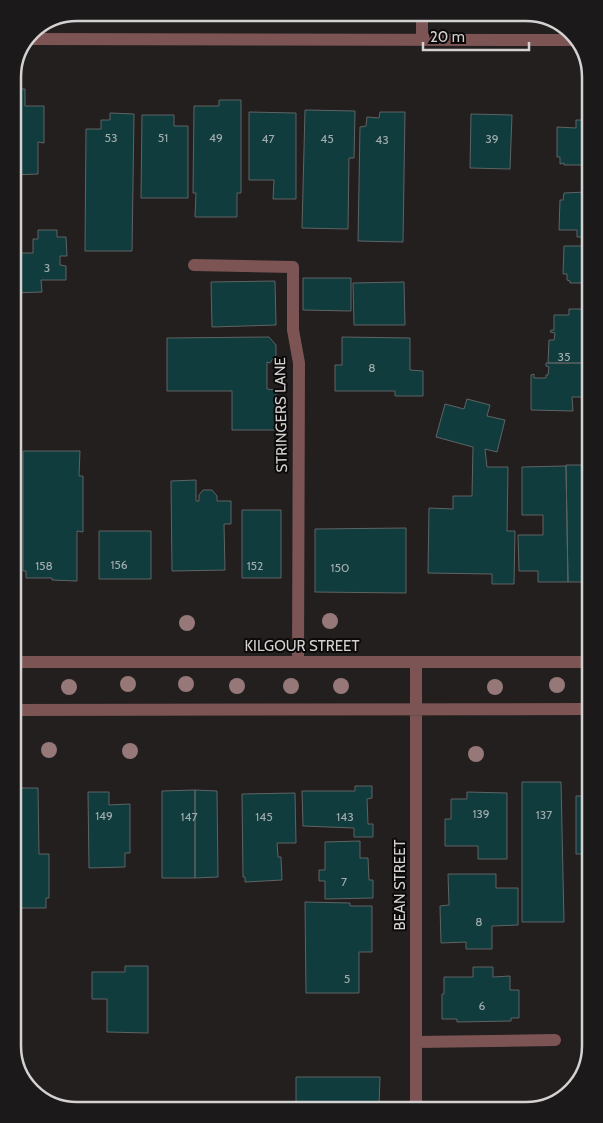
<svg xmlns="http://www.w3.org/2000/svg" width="603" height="1123" font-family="Cabin,sans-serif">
  <rect width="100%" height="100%" fill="#231f1f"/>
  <path fill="#103c3e" stroke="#5f6363" d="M13,89H25V106H44V143L38,142V174L13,175Z
    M219,100H241V193H237V217H195L196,193H193L194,106H219Z
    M305,110L355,111L354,158H349L348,229L302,228Z
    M249,112L296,113V199H273L274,180H249Z
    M380,112H405L403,242L358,241L360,127L366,126L367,117L379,118Z
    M110,113L134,114L132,251H85L86,129H101V120H110Z
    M471,114L512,115L510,169L470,168Z
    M142,115H174V126H188V198H141Z
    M576,120H586V165H564V163L560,164V157H557V127L576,128Z
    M586,192V237H577V230H559L560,200H563L564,193Z
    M38,230H57V237H66L67,256H60V265L66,266V280H41L42,292L14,293V253H33V239H38Z
    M582,237H586L587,283H570V281L567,280V274H563L564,246H582Z
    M303,278H351V311L303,310Z
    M275,281L276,325L212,327L211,282Z
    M404,282L405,325H354L353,283Z
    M569,309H587V363H548L549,340H554L555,333L550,332L551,330H554V315H569Z
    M269,337L276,345V355L270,363L267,362V389L276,390V430H232V391H167V338Z
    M342,337L410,338V370L423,371V396H395V391H335V365H342Z
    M546,363H587V397H572L573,411L531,410V375L534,374V378H546V375H548L549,367L546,366Z
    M467,399L490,405L487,416L505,420L497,452L485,449L487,467H508L507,531H515L514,584H492V574L428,573L429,508L453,509V496H472L473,447L436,437L445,404L464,409Z
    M23,451H80L79,476H83V532L77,531V581L52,580V578H26V571H23Z
    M566,465H587L588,582H568Z
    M566,466L568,582H538V571H519L518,535H543V515H522V467Z
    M196,480V501H199V495L203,490H212L217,496V501H231V524H224L225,570L172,571L171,481Z
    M242,510H281V578H242Z
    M406,528V593L315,592V529Z
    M99,531H151V579H99Z
    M522,782H561L564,922H522Z
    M355,786H372V798L367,799L368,824H373V837H354V828L303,826L302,791H355Z
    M16,788H38L39,854H49V898H46V908H17Z
    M195,790V878H162V791Z
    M195,790L217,791L218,877L195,878Z
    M88,792H109V805L130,804V853H125V867L89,868Z
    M467,792L507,793V859H478V846H445V819H451V799H467Z
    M295,793L296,843H277L278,857H281L282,880L245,882V877H243L242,794Z
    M576,796H589V854H576Z
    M360,841V858H368L369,880H373V898L325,899V881H319V870H325V842Z
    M448,874H496V888H518V925L492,926V949H466V942L441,943L440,906L449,905Z
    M305,902L350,903V906H372V952H359V993H306Z
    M125,966H148V1033L107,1032V999H92V972H125Z
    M473,967H493V977L510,976V990H519V1018H511V1021L457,1022V1019H442V994H444V977H473Z
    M296,1077H380L379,1107L296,1108Z"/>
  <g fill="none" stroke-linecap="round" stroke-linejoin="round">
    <path stroke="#7c5454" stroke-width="12" d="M28,39L576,40
      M422,40V13
      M194,265L293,267V330L299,363L298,661
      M16,662H588
      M16,710L589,709
      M416,1042L555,1040
      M416,1107V662"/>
  </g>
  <g fill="#967878">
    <circle cx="330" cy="621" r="8"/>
    <circle cx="187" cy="623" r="8"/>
    <circle cx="128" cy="684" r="8"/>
    <circle cx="186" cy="684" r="8"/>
    <circle cx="557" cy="685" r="8"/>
    <circle cx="237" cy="686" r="8"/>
    <circle cx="291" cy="686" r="8"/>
    <circle cx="341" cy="686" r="8"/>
    <circle cx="69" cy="687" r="8"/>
    <circle cx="495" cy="687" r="8"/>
    <circle cx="49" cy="750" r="8"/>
    <circle cx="130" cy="751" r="8"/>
    <circle cx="476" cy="754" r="8"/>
  </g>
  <g text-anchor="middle" stroke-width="4" stroke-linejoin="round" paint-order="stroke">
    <g font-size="12" fill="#a3acac">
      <text x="111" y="142">53</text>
      <text x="163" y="142">51</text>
      <text x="216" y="142">49</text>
      <text x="268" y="143">47</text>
      <text x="327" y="143">45</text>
      <text x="492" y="143">39</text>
      <text x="382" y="144">43</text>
      <text x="47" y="272">3</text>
      <text x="564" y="361">35</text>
      <text x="372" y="372">8</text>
      <text x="119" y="569">156</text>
      <text x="44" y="570">158</text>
      <text x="255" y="570">152</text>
      <text x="340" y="572">150</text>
      <text x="481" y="818">139</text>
      <text x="544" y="819">137</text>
      <text x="104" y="820">149</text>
      <text x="189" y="821">147</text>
      <text x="264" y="821">145</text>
      <text x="345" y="821">143</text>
      <text x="344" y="886">7</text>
      <text x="479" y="926">8</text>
      <text x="347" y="983">5</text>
      <text x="482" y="1010">6</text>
    </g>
    <g font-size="15" fill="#d4d2d1" stroke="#0b0909">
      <text transform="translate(281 415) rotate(-91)" y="5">STRINGERS LANE</text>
      <text x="302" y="651">KILGOUR STREET</text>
      <text transform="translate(400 885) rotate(-90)" y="5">BEAN STREET</text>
    </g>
  </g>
  <path d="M0 0H603V1123H0ZM77 21H526A56 56 0 0 1 582 77V1046A56 56 0 0 1 526 1102H77A56 56 0 0 1 21 1046V77A56 56 0 0 1 77 21Z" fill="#1b1919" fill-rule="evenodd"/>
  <path fill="none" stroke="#d4d2d1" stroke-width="2.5" d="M77 21H526A56 56 0 0 1 582 77V1046A56 56 0 0 1 526 1102H77A56 56 0 0 1 21 1046V77A56 56 0 0 1 77 21Z"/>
  <path d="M423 42v8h106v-8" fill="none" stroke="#d4d2d1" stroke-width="2.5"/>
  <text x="430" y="42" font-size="15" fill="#d4d2d1" stroke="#0b0909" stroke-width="4" paint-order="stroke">20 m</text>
</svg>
